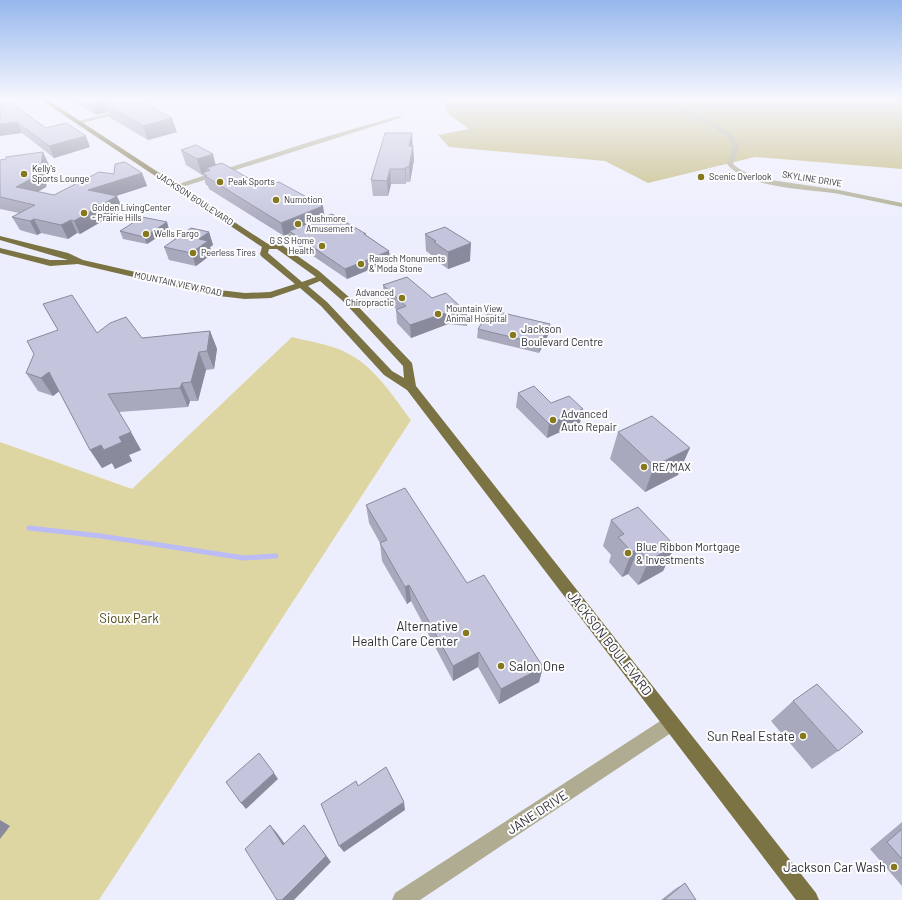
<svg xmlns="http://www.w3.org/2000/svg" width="902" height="900" font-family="Barlow,sans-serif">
  <rect width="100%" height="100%" fill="#edeefd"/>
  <path fill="#ddd6a2" d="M292,337C307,341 328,344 343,351C373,364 392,395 411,420L99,900H0V442L132,489Z"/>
  <path fill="#c1b87b" d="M443,100H902V169L755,157L648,183L605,161L449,147L438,135L469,129L447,113Z"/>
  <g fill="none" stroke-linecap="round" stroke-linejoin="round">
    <path stroke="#bbbcf5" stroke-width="5" d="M29,528L101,536L244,558L276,556"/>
    <path fill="#afac92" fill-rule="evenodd" d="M664,100H671L727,131L734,137L739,146L733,164C742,172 752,175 764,179L839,190L902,203V207C881,203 860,198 839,194C809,189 747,189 727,164L733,146L729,139L723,133Z
      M124,109L127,111L126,112L78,124L75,122Z
      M398,116L403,117L179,188H173L172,186L322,138Z
      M303,228H309L310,230L269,248H266L262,246Z
      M671,714L677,717L680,723L677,729L420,900H392L395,893Z"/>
    <path fill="#7b7343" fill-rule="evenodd" d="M41,100H48L268,244L282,245L319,271L350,298L412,363L416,386L816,893L819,900H796L407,390L384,375L321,306L300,288L271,298L245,299L210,295L78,264L50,266L0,253V248L50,260H68L0,240V236L68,253L83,260L210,289L245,293L270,292L295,284L261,256L260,254L262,247ZM269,249H277L316,277L302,282L268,253ZM320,281L344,302L403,366L404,378L392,371L327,302L308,286Z"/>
  </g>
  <path fill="#a9a9be" d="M0,100L46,128L90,147L54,158L22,133Z
    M72,100H139L177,132L148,140L109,117L107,112L96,115Z
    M412,133L414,160L410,182H406V184H391L388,196H373L371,180Z
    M181,150L264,187L325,217L366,235L389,251L390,261L347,279L291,241L290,233L284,236L209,189L208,186L206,185L203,175H202L186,165Z
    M0,160L49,165L46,187L38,192L54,195L114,174L142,173L147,186L116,196L123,209L80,234L77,233L68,239L41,233L37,235L20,230L12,217L19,213L0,209Z
    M167,222L169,230L147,244L123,239L120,231Z
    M209,232L213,245L210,247L212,254L196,266L169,260L164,247Z
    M425,234L470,261L448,269L434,259V257L426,251Z
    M383,285L432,298L467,313V326L448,324L411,338L397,323L396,310H397L384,297Z
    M43,304L97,333L142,338L210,331L217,349L214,369L206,370L198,401H190L188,407L119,412L141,450L129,455L132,461L115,469L112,463L102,468L90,450L59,391L53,396L38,391L26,373L58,330Z
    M478,329L549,333L539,353L477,338Z
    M518,393L551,403L580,423L547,438L516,407Z
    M618,432L678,475L645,492L610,459Z
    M366,505L467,583L543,667L539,682L499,704L478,667L453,681L411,601L407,604L382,561L380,543L369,523Z
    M611,520L675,546L663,571L638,585L628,574L622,577L609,562L611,555L603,546Z
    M793,701L838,751L812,769L771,721Z
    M902,822V886L870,849Z
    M685,883L696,900H661L675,889Z"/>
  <path fill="#898a9b" d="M107,100H127L104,103L107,112L96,115L92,104Z
    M172,118L177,132L148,140L143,126Z
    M17,122L22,133L0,136V124Z
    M412,133V147L409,146Z
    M86,136L90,147L54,158L49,146Z
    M413,146L414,160L410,182L409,167Z
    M43,152L49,165L46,187L23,200L16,187Z
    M213,154L217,170H210L206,168L208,173H202L203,175H202L197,159Z
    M406,167V184L405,169Z
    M390,169L391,184L388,196L387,181Z
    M142,173L147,186L94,203L88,190Z
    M117,196L123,209L80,234L74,221Z
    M323,206L325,219L289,231L290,233L284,236L281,223Z
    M34,219L41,233L37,235L30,221Z
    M71,220L77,233L68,239L61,225Z
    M167,222L169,230L147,244L144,237Z
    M209,232L213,245L210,247L212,254L196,266L191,253L199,239Z
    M471,243L470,261L448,269V252Z
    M389,251L390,261L347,279L345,269Z
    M448,312V324L411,338L410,325Z
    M550,324L549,333L539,353L540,344Z
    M210,331L217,349L214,369L207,351Z
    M199,352L206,370L198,401L191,382Z
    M49,372L61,390L53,396L41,378Z
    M182,383L190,401L188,407L180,388Z
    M583,409L580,423L547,438L549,424Z
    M131,432L141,450L129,455L119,437Z
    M122,442L132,461L115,469L112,463L102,468L90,450L101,445Z
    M690,448L678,475L645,492L654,466Z
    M675,546L663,571L638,585L649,560Z
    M638,549L628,574L622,577L632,552Z
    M409,585L411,601L407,604L405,587Z
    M479,652L478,667L453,681V666Z
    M543,667L539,682L499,704L501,689Z
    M274,773L278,779L246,809L241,803Z
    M404,802L405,810L344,852L339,846Z
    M0,820L10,826L0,839Z
    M270,825L277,833L290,851L283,845Z
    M304,825L331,862L294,900H282Z"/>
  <path fill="#c4c5dd" stroke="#898a9b" d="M0,100H7L46,128L66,123L86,136L49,146L17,122L0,124Z
    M85,100H107L92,104Z
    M118,100H139L172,118L143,126L104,103Z
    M385,133H412L409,146H413L409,167H406L405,169H390L387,181L371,180Z
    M196,145L213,154L197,159L181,150Z
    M43,152L40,174L16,187L54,195L99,172L114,174L115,164L125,162L142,173L88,190L117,196L74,221L71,220L61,225L34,219L30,221L12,217L35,205L0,197V160L6,159V157Z
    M222,163L264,187L279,182L323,206L281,223L205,176H207L202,173L210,170L206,168Z
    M332,214L366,234H364L389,251L345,269L289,231Z
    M142,217L167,222L144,237L120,231Z
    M445,227L471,243L448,252L434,242L436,241L425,234Z
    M191,228L209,232L199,239L208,241L191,253L164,247Z
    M407,277L432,298L446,293L467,313L448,312L410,325L396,310L406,306L383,285Z
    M72,295L97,333L110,323L126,317L142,338L210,331L207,351L199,352L191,382L182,383L180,388L108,394L131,432L119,437L122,442L104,450L101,445L90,450L49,372L41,378L26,373L34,354L27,341L58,330L43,304Z
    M490,310L550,324L540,344L478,329Z
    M534,386L551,403L569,396L583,409L549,424L518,393Z
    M652,416L690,448L654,466L618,432Z
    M405,488L467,583L484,575L543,667L501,689L479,652L453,666L409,585L405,587L380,543L387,540L366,505Z
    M638,507L675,546L649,560L638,549L632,552L618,537L624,534L611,520Z
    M817,684L863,732L838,751L793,701Z
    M259,753L274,773L241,803L226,782Z
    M386,767L404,802L339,846L321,804L356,781L358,786Z
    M270,825L283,845L304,825L326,856L282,900H277L245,849Z
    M902,829V859L887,842Z
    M685,883L696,900H664Z"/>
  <linearGradient id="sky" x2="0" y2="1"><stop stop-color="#96b7ed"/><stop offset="0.44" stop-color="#f7f7fe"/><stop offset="1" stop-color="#f7f7fe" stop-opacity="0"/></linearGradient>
  <rect width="902" height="226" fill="url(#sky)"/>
  <g fill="#85781d" stroke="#fcfcfc" stroke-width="1.5">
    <circle cx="24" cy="174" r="4"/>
    <circle cx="701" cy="177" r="4"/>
    <circle cx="220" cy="182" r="4"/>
    <circle cx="276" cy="200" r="4"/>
    <circle cx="84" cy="213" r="4"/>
    <circle cx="298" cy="224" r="4"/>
    <circle cx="146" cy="234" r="4"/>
    <circle cx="322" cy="246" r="4"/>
    <circle cx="193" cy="253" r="4"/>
    <circle cx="361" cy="264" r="4"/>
    <circle cx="402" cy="298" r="4"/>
    <circle cx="438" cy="314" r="4"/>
    <circle cx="513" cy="335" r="4"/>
    <circle cx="553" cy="420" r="4"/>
    <circle cx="644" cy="467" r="4"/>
    <circle cx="628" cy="553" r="4"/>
    <circle cx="466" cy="633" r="4"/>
    <circle cx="501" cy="666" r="4"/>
    <circle cx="803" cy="736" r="4"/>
    <circle cx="894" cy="867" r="4"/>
  </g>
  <g text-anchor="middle" stroke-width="4" stroke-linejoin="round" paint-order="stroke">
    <g font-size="9" fill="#2f2f39" stroke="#fcfcfc" text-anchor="start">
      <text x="32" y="172">Kelly's<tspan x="32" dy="10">Sports Lounge</tspan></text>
      <text x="709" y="180">Scenic Overlook</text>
      <text x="228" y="185">Peak Sports</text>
      <text x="284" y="203">Numotion</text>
      <text x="92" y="211">Golden LivingCenter<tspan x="92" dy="10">- Prairie Hills</tspan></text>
      <text x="306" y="222">Rushmore<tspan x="306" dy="10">Amusement</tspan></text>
      <text x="154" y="237">Wells Fargo</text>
      <text x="314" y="244" text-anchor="end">G S S Home<tspan x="314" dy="10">Health</tspan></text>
      <text x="201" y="256">Peerless Tires</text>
      <text x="369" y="262">Rausch Monuments<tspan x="369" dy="10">&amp; Moda Stone</tspan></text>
      <text x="394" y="296" text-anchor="end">Advanced<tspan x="394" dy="10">Chiropractic</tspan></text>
      <text x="446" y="312">Mountain View<tspan x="446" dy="10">Animal Hospital</tspan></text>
    </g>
    <g font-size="9" fill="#2f2f39" stroke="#fcfcfc">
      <text transform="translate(812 179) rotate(9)" y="3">SKYLINE DRIVE</text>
      <text transform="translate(195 199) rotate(33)" y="3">JACKSON BOULEVARD</text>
      <text transform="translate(178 284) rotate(12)" y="3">MOUNTAIN VIEW ROAD</text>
    </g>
    <g font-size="11" fill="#2f2f39" stroke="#fcfcfc" text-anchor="start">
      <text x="521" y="333">Jackson<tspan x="521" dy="13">Boulevard Centre</tspan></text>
      <text x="561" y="418">Advanced<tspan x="561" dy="13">Auto Repair</tspan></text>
      <text x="652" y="471">RE/MAX</text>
      <text x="636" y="551">Blue Ribbon Mortgage<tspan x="636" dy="13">&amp; Investments</tspan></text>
    </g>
    <g font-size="13" fill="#4e4718" stroke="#fcfcfc">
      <text x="129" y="623">Sioux Park</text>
    </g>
    <g font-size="13" fill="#2f2f39" stroke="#fcfcfc" text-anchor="end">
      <text x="458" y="631">Alternative<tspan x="458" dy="15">Health Care Center</tspan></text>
      <text x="509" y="671" text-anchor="start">Salon One</text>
      <text x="795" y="741">Sun Real Estate</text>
      <text x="886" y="872">Jackson Car Wash</text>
    </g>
    <g font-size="13" fill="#2f2f39" stroke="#fcfcfc">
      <text transform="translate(610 643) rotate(52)" y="5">JACKSON BOULEVARD</text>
      <text transform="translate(537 812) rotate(-33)" y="5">JANE DRIVE</text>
    </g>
  </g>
</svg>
